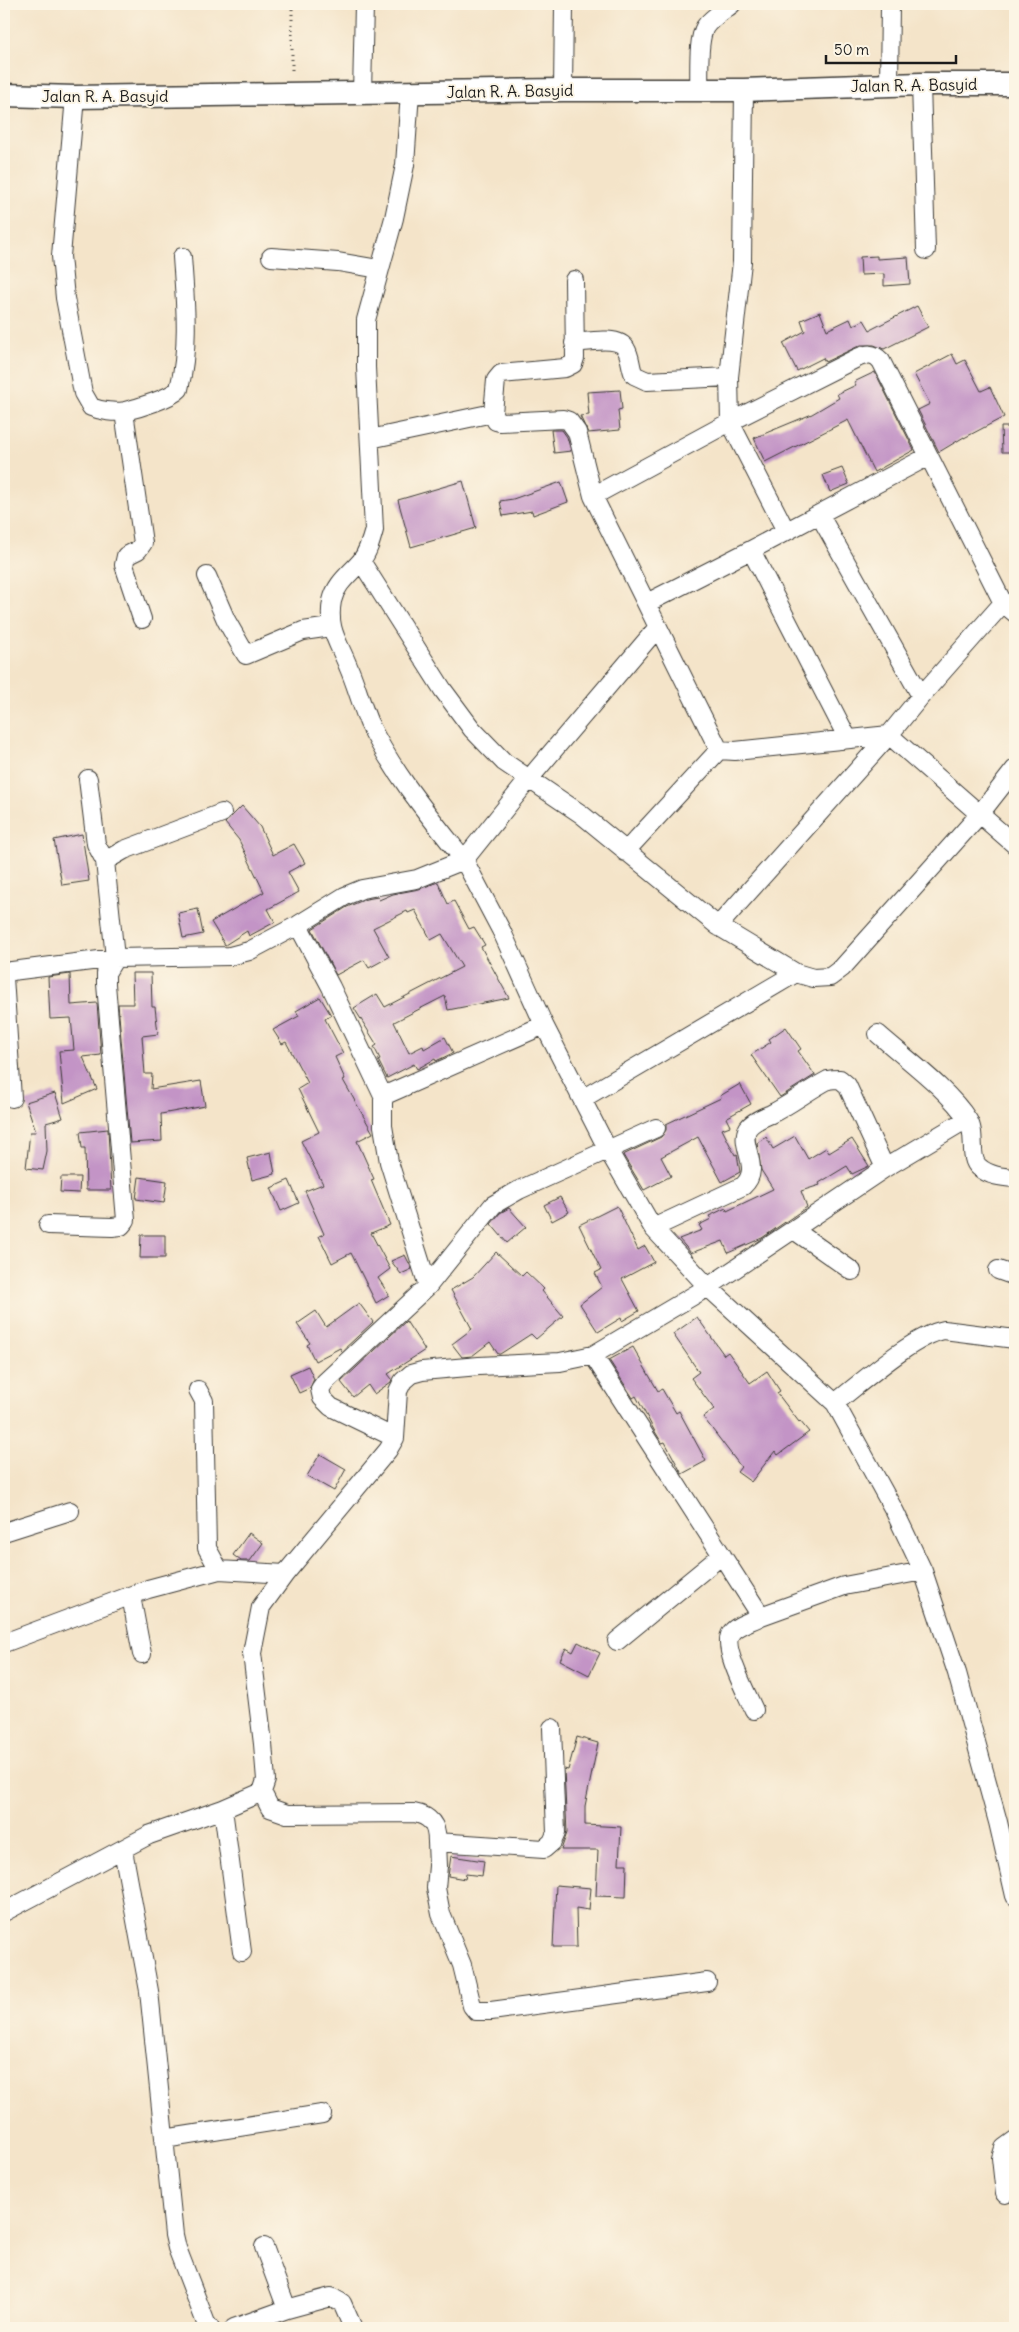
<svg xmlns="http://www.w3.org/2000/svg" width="1019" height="2332" font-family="Delius,sans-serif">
  <rect width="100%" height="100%" fill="#fcf5e5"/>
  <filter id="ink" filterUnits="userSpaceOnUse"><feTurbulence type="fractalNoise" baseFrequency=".02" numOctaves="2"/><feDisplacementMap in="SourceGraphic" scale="10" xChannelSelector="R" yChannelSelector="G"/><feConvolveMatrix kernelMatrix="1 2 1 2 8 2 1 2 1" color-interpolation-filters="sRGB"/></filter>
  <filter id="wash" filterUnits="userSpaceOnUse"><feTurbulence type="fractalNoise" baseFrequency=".0096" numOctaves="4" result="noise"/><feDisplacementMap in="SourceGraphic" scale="20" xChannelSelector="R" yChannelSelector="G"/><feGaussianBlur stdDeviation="1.12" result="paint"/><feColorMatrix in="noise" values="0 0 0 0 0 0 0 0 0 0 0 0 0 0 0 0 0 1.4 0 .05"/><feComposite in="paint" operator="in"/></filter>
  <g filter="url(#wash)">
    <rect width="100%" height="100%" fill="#f4e4c9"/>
    <g id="blocks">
      <path fill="#c394c6" d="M877,256V259L908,257L910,284L884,286V274L861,275L860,257Z
        M917,306L928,327L884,349L874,345H861L825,362L823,358L797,371L783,343L805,331L801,320L820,312L827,330L850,319L853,326L864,320L870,330Z
        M952,354L957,364L965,360L981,391L990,387L1004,417L964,438V437L939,452L918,410L930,404L914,374Z
        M875,372L914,450L874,472L848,420L765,462L754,438L812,414L839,398L837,394L856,385L854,382Z
        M620,390L622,409L618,410L620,430L588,433L580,416L589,415L587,392Z
        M1001,427H1015V452H1002Z
        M551,430H562L567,437L571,451L554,453Z
        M842,468L849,484L830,492L823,475Z
        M463,481L476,528L411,547L398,500Z
        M561,482L568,502L533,515L532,511L503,516L500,501L513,499Z
        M242,806L260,827L273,855L294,844L305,863L288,872L299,892L268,909L275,922L249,936L247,931L225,945L211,922L264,892L239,840L225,823Z
        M82,834L89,881L62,885L54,840Z
        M438,882L448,904L454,901L469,929L474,927L485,945L481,947L509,998L448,1010L445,996L394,1022L409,1053L423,1046L424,1049L445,1037L453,1053L436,1061L435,1059L417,1069L414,1064L387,1078L378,1060L380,1059L374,1047L377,1045L354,1008L377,994L385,1007L462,967L442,934L431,940L415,910L408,913L407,911L373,928L389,957L369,968L364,960L336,975L312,929L347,907L366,899L378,897L379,900L393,894L419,889Z
        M198,909L203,934L183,938L178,913Z
        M132,973H151L152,1007H155L158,1034L142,1036L145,1074H152L151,1089L201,1081L205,1106L161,1114L162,1141L130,1143L118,1004H133Z
        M70,974L71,1005L97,1003L101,1055L83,1057L97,1089L64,1103L59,1051L74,1050L71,1018L50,1019L48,977Z
        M320,997L331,1015L325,1019L343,1053L335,1057L345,1079L343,1080L373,1133L357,1141L374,1179L371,1180L390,1225L371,1233L390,1269L378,1278L389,1295L376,1303L351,1253L332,1263L319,1236L324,1234L305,1191L323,1184L301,1141L319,1132L298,1089L308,1083L286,1042L282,1044L273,1030L299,1016L296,1011Z
        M786,1027L801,1049L798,1051L815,1075L780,1097L751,1055L771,1042L769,1039Z
        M740,1084L751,1104L726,1118L730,1126L722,1129L735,1155L737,1154L740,1172L722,1182L698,1137L661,1157L671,1176L644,1190L623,1155L661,1137L666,1130V1124L721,1098L720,1096Z
        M55,1093L63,1118L46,1123L47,1151L43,1170L26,1168L30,1132H36L26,1102Z
        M108,1129L111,1190H86L85,1148H82L80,1132Z
        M795,1136L808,1159L826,1148L829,1153L852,1139L869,1166L852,1174L847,1166L819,1183L820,1185L801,1191L807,1207L762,1238L728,1253L723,1241L691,1253L679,1239L702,1230L699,1225L711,1219L709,1216L726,1208L727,1211L773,1189L761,1170L757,1143L766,1137L773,1149Z
        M271,1152L275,1174L252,1180L247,1158Z
        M61,1177H80L79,1193L60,1192Z
        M139,1177L167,1181L164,1203L136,1199Z
        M289,1180L299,1203L281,1211L271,1188Z
        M560,1197L569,1212L552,1221L544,1205Z
        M617,1206L638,1250L645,1246L654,1262L622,1279L639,1311L622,1321L621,1318L598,1332L580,1304L602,1287L595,1273L601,1270L579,1225Z
        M509,1208L526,1227L507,1243L491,1224L500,1213Z
        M141,1235H165V1258H140Z
        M496,1252L522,1276L526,1272L544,1289L542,1291L563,1316L536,1339L531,1334L500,1354H498L490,1342L472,1356L462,1357L452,1344L472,1329L451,1290L473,1277Z
        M405,1255L412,1269L401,1274L391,1261Z
        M359,1303L373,1322L342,1351L340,1348L315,1361L307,1345L310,1343L297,1324L316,1311L326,1327Z
        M697,1317L724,1355L728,1352L750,1383L767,1371L780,1391L777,1393L799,1422L800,1421L809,1432L778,1455L775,1451L751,1482L737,1472L741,1467L703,1417L714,1409L691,1378L699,1372L673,1334Z
        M406,1321L425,1350L388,1374L392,1379L391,1382L374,1394L368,1385L353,1397L341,1382Z
        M633,1347L658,1391L662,1389L676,1413L679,1411L706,1461L682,1474L665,1442L662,1443L654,1430L636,1396L633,1398L609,1360Z
        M308,1366L314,1379L310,1388L299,1393L290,1374Z
        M320,1454L346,1469L334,1491L307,1476Z
        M249,1533L263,1543L250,1561H241L233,1555Z
        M578,1642L600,1653L589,1675L560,1660L566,1648L573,1652Z
        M577,1737L598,1743L585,1806V1825L621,1827L619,1864H627L626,1897L596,1896L598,1850H561L567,1833L564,1769L568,1770Z
        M451,1856L484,1861L482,1876L466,1874L465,1879L448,1876Z
        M556,1885L591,1888L589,1910L576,1908L577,1947H553Z"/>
    </g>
  </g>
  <g filter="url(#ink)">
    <use href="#blocks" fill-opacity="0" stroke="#3c3a36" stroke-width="1"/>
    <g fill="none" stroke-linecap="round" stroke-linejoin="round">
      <defs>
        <path id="minor" d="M921,84L926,250
          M889,85L890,4
          M563,90L564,4
          M699,90C700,74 697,41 705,27C711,18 723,11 732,4
          M744,90L742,262L729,377L730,422L593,496L719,750L735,751L889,735L1015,845
          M362,94L364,4
          M75,97L61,256L65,298L83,393L91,407C101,411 115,413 125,411C138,408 171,398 179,389C190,346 185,300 182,257
          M271,257L338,262L379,269
          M574,343C587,342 619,335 626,349C631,357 630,367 634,375L647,381L729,377
          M124,412L143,543L138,550L126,556L124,565L142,619
          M493,413L496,380L501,374L565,368L573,364L575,358L574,280
          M370,439L493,413L496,421L500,422L563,419L569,421L577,432L593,496
          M819,514L921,696
          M786,531L730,422L857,358C867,354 873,352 881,361L1003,603L1015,613
          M751,550L848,739
          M361,561L443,690L472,729L504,762L581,814L718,926L796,973L813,978L830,977L842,968L979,815L1015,769
          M207,576L226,620L246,655L303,631L331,627
          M647,603L751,550L929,456
          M658,627L529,779L464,860L502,932L544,1025L608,1150L653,1228L708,1287L835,1403C861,1383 913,1336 944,1330L1015,1339
          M88,779L96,844L105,861
          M625,852L719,750
          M298,925L331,987L383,1096V1126L389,1162L428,1286
          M718,926L889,735L921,696L1003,603
          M4,972L115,958L230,956L249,951L298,925L345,896L362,889L417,879L464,860C430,817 393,773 369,723C361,704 356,684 348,666C338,641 327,629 332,601C336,583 350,574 361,561C368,552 371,541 374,530L366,367V320L394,218L405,165L410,92
          M4,977L12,1098
          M878,1034C905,1058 949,1090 968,1120C977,1134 968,1158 979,1167C989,1176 1002,1177 1015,1178
          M383,1096L544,1025
          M582,1099L796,973
          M48,1225L112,1227L121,1226L126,1220L106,984V973L115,958L105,861L124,850L222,813
          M653,1228L743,1186C763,1168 738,1146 748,1128C753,1121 764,1117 771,1114C791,1104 809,1090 828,1080C832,1079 836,1079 840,1079L847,1085L885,1168
          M794,1230L852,1271
          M998,1270L1015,1276
          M593,1355L761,1616L844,1586L923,1571
          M198,1390L204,1401L207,1548L219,1570
          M835,1403L895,1512L923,1571L957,1673L998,1822L1015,1896
          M395,1438L331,1407L322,1398L320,1389L325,1382L428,1286L493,1205L519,1190L656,1128
          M4,1532L70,1511
          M131,1596L142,1654
          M617,1641L722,1555
          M4,1643L148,1589L219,1570L285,1574
          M754,1710C748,1696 721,1647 731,1633C736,1625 753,1621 761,1616
          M262,1792L270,1808L287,1814L414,1813C431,1816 437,1825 437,1842L544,1849L552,1842L556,1833L552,1728
          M223,1809L242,1952
          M437,1842L438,1866L436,1888L441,1914L462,1965L472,2006L476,2011H491L707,1982
          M123,1850L149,1991L174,2235L177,2248L206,2323L210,2328
          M4,1912L149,1835L223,1809L262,1792L266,1780L263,1744L252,1653L261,1607L285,1574L388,1450L395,1438L398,1391L403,1381L411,1374L422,1371L479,1366L560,1362L593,1355L708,1287L885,1168L967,1119
          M164,2139L322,2114
          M1005,2194L1001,2158L1004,2148L1015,2140
          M264,2247L287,2309
          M234,2328L287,2309L331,2297L342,2303L353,2328"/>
        <path id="major" d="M4,95L75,97L563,90H744L921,84H1015"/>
      </defs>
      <use href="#minor" stroke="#3c3a36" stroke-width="20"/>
      <use href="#major" stroke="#3c3a36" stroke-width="25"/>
      <path stroke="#3c3a36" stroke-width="3" stroke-dasharray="1 4" stroke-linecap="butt" d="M292,4V74"/>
      <use href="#minor" stroke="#fff" stroke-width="18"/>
      <use href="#major" stroke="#fff" stroke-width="22"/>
    </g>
  </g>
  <g text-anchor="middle" stroke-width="4" stroke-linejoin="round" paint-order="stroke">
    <g font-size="16" fill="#1c1c1c" stroke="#fcf5e5">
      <text transform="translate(914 85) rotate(-1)" y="6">Jalan R. A. Basyid</text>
      <text transform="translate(510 91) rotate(-1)" y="6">Jalan R. A. Basyid</text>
      <text x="105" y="102">Jalan R. A. Basyid</text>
    </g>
  </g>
  <rect width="1019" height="2332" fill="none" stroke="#fcf5e5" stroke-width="20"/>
  <path d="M826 55v8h130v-8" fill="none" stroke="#1c1c1c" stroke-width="2.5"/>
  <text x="834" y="55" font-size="15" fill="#1c1c1c" stroke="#fcf5e5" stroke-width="4" paint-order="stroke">50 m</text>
</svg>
